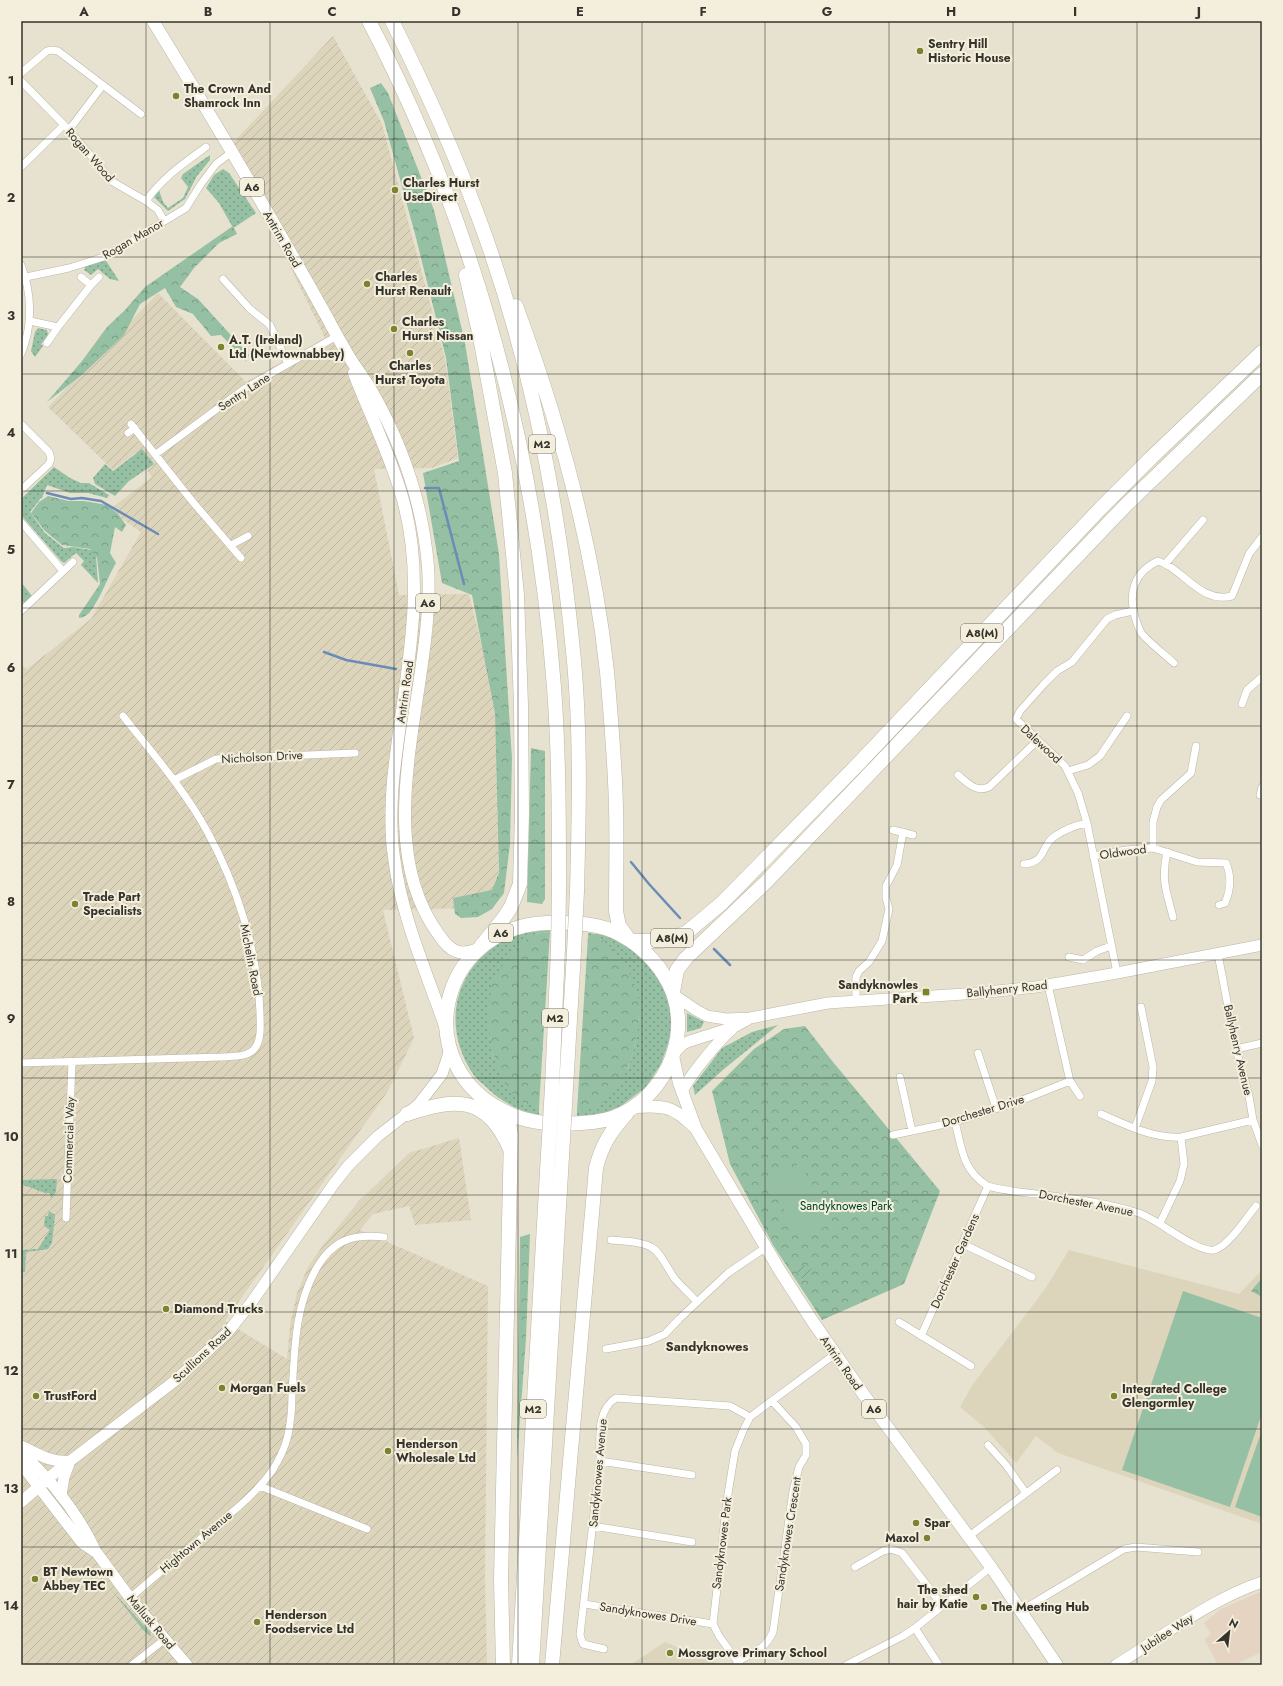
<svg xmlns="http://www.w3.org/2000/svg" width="1283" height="1686" font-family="Jost,sans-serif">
  <defs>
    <pattern id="industrial-furrows" width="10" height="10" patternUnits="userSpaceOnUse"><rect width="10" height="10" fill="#dcd5bb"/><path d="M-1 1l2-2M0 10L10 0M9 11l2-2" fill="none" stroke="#bdb7a1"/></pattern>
    <pattern id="grass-dots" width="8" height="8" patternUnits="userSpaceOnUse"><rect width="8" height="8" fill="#95c0a3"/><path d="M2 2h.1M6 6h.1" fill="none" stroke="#7a9d85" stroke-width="1.8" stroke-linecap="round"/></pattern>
    <pattern id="forest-crowns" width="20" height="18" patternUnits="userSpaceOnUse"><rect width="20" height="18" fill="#95c0a3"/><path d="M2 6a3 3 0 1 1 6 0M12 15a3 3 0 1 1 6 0" fill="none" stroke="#7a9d85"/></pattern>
    <pattern id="garden-furrows" width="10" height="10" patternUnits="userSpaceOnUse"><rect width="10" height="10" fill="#95c0a3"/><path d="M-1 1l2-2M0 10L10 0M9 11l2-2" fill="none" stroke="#7a9d85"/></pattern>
  </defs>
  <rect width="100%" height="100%" fill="#e7e2cf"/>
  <path fill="#e6d4c3" d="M1262,1591V1652L1234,1665H1218L1204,1639L1211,1634L1204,1623L1221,1609Z"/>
  <path fill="url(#industrial-furrows)" d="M333,36L382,124L445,359L458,458L432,468L374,469L399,595L469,594L495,699L499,891L471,908L383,910L414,1038L388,1091L225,1321L287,1359L290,1325L297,1293L308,1267L324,1244L359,1201L409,1153L459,1138L471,1220L415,1225L409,1206L373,1214L360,1230L488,1286L485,1577L487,1665H21V665L27,669L91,619L141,532L109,510L152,477L135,453L113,470L48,407L158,293L246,382L325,338L231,145Z"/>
  <path fill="#dcd5bb" d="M1069,1250L1239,1294L1262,1270V1524L1058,1453L1036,1436L1016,1463L985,1428L960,1407L973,1384L1045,1289Z
    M665,1642L721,1665H630Z"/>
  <path fill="url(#grass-dots)" d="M210,155V160L197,176L185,199L168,211L154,197L159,190L163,202L168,208L183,198L188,187L181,178L183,174Z
    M223,169L229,173L256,213L235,227L232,226L219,203L206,188L214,175Z
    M105,259L119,281L110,279L98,269L91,275L84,270L85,268L84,266Z
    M38,328L47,330L48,335L41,344L43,346L35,357L31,351L35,332Z
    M142,449L154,464L129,481L115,496L95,484L93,478L105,464L113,471Z
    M54,467L70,478L81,483H89L109,495L107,498L88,493H70L47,485L42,498H41L30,512L45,533L64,548L73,547L97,551L96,556L98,583L81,565L84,561L76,553L64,563L61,561L21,515V499Z
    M21,582L32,596L24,603L21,599Z
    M550,930V932L535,934L489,1007L490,1035L494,1058L525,1103L539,1107V1115C516,1110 500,1101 484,1085C480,1082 476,1078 473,1074C439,1023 456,962 511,937C522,931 538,932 550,930Z
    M588,933L604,935L624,944L644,959L660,979L671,1009V1035L661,1064L646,1087L621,1106L603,1114L577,1118V1111L592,1108L628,1068L635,1045L639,1017L602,940L588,936Z
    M687,1013L704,1022L701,1028L687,1032Z
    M778,1025L724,1069L695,1095L693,1086L722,1048L752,1032Z
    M57,1179L56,1192L51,1198L50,1193H45L21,1184V1180Z
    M49,1211L55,1215L52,1243L48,1249L26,1252L25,1272H21V1268H23L22,1250L38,1249L50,1230L44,1226L45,1216H48Z
    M99,1574L115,1594L150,1632L151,1637L143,1630Z"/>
  <path fill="url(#forest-crowns)" d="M381,83L388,93L434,210L465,343L499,554L512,759L510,844L504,893L492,909L478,917L461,918L455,914L453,898L492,890L499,873L495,713L472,595L442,583L423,473L459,461L446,358L415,234L384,121L370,88Z
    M233,226L237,234L219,243L194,268L180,287L198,299L249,355L246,361L221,335L211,336L193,314L176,307L165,288L140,304L124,335L83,374L47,402L82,361L107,327L125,310L145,287Z
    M48,496L69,501H84L107,505L118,514L126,525L122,532L115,527L110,553L116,563C107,578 102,595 92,609C89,614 85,617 79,618V615L100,584L97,558L90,549L62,545L45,531L31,513L39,502Z
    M531,748L545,751V899L542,904L527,902Z
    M550,932L539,1107C535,1106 529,1105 525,1103C490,1084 484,1020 492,985C496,970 520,941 535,934C539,933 545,933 550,932Z
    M588,936C592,937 598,938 602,940C616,948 636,979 638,996C643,1030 629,1094 592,1108C588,1110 582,1110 577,1111Z
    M805,1026L833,1062L940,1191L904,1284L822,1320L773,1245L730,1164L712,1091L754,1049L784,1029Z
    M530,1234L526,1339L517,1459L520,1237Z
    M1262,1278V1297L1251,1291Z"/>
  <path fill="url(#garden-furrows)" d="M798 1272a7 7 0 1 1 14 0a7 7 0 1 1-14 0Z"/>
  <path fill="#95c0a3" d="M800,1163L833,1222L801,1240L768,1181Z
    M840,1183L859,1195L852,1207L833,1195Z
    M1183,1291L1262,1318V1413L1230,1507L1122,1470Z
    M1262,1430V1517L1235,1507Z"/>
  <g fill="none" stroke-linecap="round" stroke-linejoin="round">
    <path stroke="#6a8cb6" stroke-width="2.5" d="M425,488H439L464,584
      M47,493L71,499L82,498L101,501L158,534
      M324,652L346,660L396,669
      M631,862L649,884L680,918
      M714,949L730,965"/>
    <defs>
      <path id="street" d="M21,73L47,51L52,50L58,51L141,114
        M21,81L69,130L113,182L146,201L158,210L164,221
        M69,130L103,85
        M21,167L64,125
        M146,201C162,178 184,163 206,147
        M21,265C32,293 33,326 21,354
        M26,277L69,268L107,256L120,248L186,208L201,184L216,164L232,152
        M81,277L91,285L99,277
        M223,279L250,309L270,325L288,364
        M30,321L58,327L91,285
        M47,343L58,327
        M21,424L49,452L51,459L49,464L21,490
        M131,424L192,501L241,558
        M128,433L135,428
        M156,454L244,389L337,336
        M21,522L63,571
        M231,545L248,536
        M1166,563L1203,520
        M21,611L73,562
        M1174,663C1164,654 1152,645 1142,634C1139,630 1137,623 1135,617C1128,593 1134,572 1158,561C1184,569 1200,604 1232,596L1249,554L1262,537
        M1242,704L1247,690L1262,677
        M1068,771L1088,765L1100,756L1127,716
        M958,775C968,783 976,793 989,787L1038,740
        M174,780L216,759L355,753
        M1260,795L1262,787
        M893,830L913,835
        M1153,848V822L1157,807L1161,800L1191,773L1196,746
        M1167,852C1161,880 1166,890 1173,917
        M1093,856L1126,850L1153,848L1197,862L1226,863C1232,877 1231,889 1225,903L1219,905
        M1024,864C1047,862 1040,846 1055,836C1064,830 1077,825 1087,823
        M1218,954L1236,1049L1249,1096L1253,1120L1262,1145
        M1069,957L1083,960L1097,951L1111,946
        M1117,973L1087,823L1078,793L1065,766L1016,719L1020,711L1044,684L1057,671L1072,662L1107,619L1115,615L1133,611
        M1048,985L1070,1081L1080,1096
        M856,1000V977L859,971L869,962L882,941L889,909L886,898V886L897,865L903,832
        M1236,1049L1262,1043
        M978,1053L996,1108
        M21,1063L221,1057C232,1056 248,1058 255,1048C262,1038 260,1025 260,1013C258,951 237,886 207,831C184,789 153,754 123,716
        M900,1077L912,1131
        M1101,1114C1126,1125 1154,1139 1181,1137L1253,1120
        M955,1122C962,1148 962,1169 986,1185C995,1191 1053,1195 1067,1198C1091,1201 1116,1206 1139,1213C1159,1220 1197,1253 1214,1250C1228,1247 1247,1217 1256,1206
        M1135,1128L1152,1081L1153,1067L1141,1007
        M893,1135L955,1122L1017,1102L1070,1081
        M66,1218L72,1062
        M1160,1223L1180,1181L1184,1164L1181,1137
        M611,1240C623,1241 640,1241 651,1247C661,1252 668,1270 675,1279C682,1287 690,1294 697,1302
        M963,1244L1032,1277
        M899,1322L971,1366
        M921,1336L988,1186
        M606,1349L649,1341L665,1334L679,1319L728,1273L765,1248
        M988,1445L1006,1465L1026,1493
        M600,1461L692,1475
        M260,1486L367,1529
        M593,1526L692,1542
        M968,1537L1057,1470
        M855,1567L883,1551L891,1549L902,1553L942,1605
        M130,1598C158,1573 187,1550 216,1526C236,1509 257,1492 272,1471C279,1460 285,1448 288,1435C291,1421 292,1407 292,1393C295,1349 294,1309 316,1269C333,1240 351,1234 384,1237
        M584,1604L713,1624
        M1022,1610L1124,1549L1136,1547L1198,1552
        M915,1628L939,1665
        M604,1649L583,1644L580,1635L600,1461C600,1440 596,1410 616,1398L730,1406L750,1417
        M737,1662C752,1653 765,1650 773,1632L793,1491L799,1467L806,1455V1444L796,1427L772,1401
        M132,1665L165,1639
        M740,1665L719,1636L713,1624L727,1500L735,1451L743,1431L750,1417L835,1354
        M846,1665L903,1636L915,1628L991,1567"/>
      <path id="secondary" d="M674,995L696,1010L707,1016L726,1019L750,1018L828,1003L979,993L1036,987L1117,973L1262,945
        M674,1053L683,1044L690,1041L734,1027L747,1020
        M682,1092C689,1076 718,1041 732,1029
        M21,1446C38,1454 51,1463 70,1461
        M21,1452C51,1480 79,1515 96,1552
        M21,1464L82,1543L97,1553L130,1598L187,1665
        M61,1496L64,1477L70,1461
        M21,1502L57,1471L176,1380L227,1333L251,1303L333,1185L348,1166L378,1136L418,1105L442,1074L448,1056L449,1047
        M1116,1665C1164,1636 1209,1600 1262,1582"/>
      <path id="primary" d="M153,21C213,119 272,218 328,319C334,331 341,343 348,355C355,367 364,378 371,390C402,444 423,505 428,567C436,682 365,835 439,935C450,951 459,957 478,949
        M354,373C370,415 391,456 403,500C429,593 402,688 393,781C391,807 390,832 394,857C401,916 427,973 446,1029
        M673,1056L679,1083L696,1129L780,1271L813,1322L864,1395L991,1567L1057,1665
        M635,1107C663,1105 673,1106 693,1126"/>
      <path id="highway" d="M369,21C477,228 536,455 554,687C559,754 559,822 559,890
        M392,21C424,85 453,149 478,216C531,358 560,510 574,661C581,737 579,815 577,891
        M466,275L480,337L505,473L517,595L521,705L522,815L520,884L511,907L503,919L481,946
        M516,306C559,422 594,549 607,672C611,717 615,763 616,808C617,842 616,877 616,911L619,926L628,938
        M547,923C572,923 598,922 621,935C644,947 664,969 673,993C693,1050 652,1116 593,1122C566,1125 532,1125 508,1113C407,1067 437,927 547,923Z
        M631,941H662L686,933L722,903L862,760L1100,509L1151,458L1262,352
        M673,992L677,970L686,958L767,881L1126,505L1262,374
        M552,1087L558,949
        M566,1088L574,951
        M499,1110L509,1122L511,1135L501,1579L503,1665
        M407,1114C456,1098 487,1095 510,1149
        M519,1665L548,1154
        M532,1665L562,1156
        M552,1665L596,1168C602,1144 611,1131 627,1113"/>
    </defs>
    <use href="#street" stroke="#bbb6a5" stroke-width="8"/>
    <use href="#secondary" stroke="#bbb6a5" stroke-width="12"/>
    <use href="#primary" stroke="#bbb6a5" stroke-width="13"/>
    <use href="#highway" stroke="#bbb6a5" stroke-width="15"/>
    <use href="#street" stroke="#fff" stroke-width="7"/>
    <use href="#secondary" stroke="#fff" stroke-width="11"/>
    <use href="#primary" stroke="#fff" stroke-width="12"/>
    <use href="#highway" stroke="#fff" stroke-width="14"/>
    <defs>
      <path id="highway-bridge" d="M558,949L559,890
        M574,951L577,891
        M548,1154L552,1087
        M562,1156L566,1088"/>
    </defs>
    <use href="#highway-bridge" stroke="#bbb6a5" stroke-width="15" stroke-linecap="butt"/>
    <use href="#highway-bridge" stroke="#fff" stroke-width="14"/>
  </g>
  <path fill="none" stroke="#35332c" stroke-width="1" stroke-opacity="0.55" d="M146,21V1665M270,21V1665M394,21V1665M518,21V1665M642,21V1665M765,21V1665M889,21V1665M1013,21V1665M1137,21V1665M21,139H1262M21,257H1262M21,374H1262M21,491H1262M21,608H1262M21,726H1262M21,843H1262M21,960H1262M21,1078H1262M21,1195H1262M21,1312H1262M21,1429H1262M21,1547H1262"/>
  <g fill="#7b832f" stroke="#f4efdc" stroke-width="1.5">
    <circle cx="920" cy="51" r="4"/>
    <circle cx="176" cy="96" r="4"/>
    <circle cx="395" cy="190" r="4"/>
    <circle cx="367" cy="284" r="4"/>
    <circle cx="394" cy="329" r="4"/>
    <circle cx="221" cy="347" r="4"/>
    <circle cx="410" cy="353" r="4"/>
    <circle cx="75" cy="904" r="4"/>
    <rect x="922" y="988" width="8" height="8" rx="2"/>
    <circle cx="166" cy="1309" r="4"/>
    <circle cx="222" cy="1388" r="4"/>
    <circle cx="36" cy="1396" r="4"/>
    <circle cx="1114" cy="1396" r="4"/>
    <circle cx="388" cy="1451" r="4"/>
    <circle cx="916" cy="1523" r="4"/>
    <circle cx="927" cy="1538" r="4"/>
    <circle cx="35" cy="1579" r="4"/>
    <circle cx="976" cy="1597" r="4"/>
    <circle cx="984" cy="1607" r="4"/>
    <circle cx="257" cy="1622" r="4"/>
    <circle cx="670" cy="1653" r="4"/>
  </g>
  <g text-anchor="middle" stroke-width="4" stroke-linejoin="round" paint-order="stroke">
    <g fill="#f4efdc" stroke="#6e6b61" stroke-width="1">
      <rect x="240" y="178" width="24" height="18" rx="3"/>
      <rect x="529" y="435" width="26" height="18" rx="3"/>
      <rect x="416" y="594" width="24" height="18" rx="3"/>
      <rect x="961" y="624" width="42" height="18" rx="3"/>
      <rect x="489" y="924" width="24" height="18" rx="3"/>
      <rect x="651" y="929" width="42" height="18" rx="3"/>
      <rect x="542" y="1009" width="26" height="18" rx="3"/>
      <rect x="520" y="1400" width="26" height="18" rx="3"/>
      <rect x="862" y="1400" width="24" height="18" rx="3"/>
    </g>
    <g font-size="11" font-weight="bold" fill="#35332c">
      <text x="252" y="191">A6</text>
      <text x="542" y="448">M2</text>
      <text x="428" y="607">A6</text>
      <text x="982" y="637">A8(M)</text>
      <text x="501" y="937">A6</text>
      <text x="672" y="942">A8(M)</text>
      <text x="555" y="1022">M2</text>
      <text x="533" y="1413">M2</text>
      <text x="874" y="1413">A6</text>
    </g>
    <g font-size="12" font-weight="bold" fill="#35332c" stroke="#f4efdc" text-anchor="start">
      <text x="928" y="48">Sentry Hill<tspan x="928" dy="14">Historic House</tspan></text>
      <text x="184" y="93">The Crown And<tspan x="184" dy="14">Shamrock Inn</tspan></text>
      <text x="403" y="187">Charles Hurst<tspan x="403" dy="14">UseDirect</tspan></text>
      <text x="375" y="281">Charles<tspan x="375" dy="14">Hurst Renault</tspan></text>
      <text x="402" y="326">Charles<tspan x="402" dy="14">Hurst Nissan</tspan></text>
      <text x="229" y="344">A.T. (Ireland)<tspan x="229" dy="14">Ltd (Newtownabbey)</tspan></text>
      <text x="410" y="370" text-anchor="middle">Charles<tspan x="410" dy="14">Hurst Toyota</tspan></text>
      <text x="83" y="901">Trade Part<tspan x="83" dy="14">Specialists</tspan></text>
      <text x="918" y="989" text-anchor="end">Sandyknowles<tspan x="918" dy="14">Park</tspan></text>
      <text x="174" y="1313">Diamond Trucks</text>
      <text x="230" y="1392">Morgan Fuels</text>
      <text x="1122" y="1393">Integrated College<tspan x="1122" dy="14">Glengormley</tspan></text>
      <text x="44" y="1400">TrustFord</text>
      <text x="396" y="1448">Henderson<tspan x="396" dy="14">Wholesale Ltd</tspan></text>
      <text x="924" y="1527">Spar</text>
      <text x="919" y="1542" text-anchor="end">Maxol</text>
      <text x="43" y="1576">BT Newtown<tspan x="43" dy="14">Abbey TEC</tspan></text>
      <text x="968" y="1594" text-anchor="end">The shed<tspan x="968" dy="14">hair by Katie</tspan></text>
      <text x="992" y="1611">The Meeting Hub</text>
      <text x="265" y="1619">Henderson<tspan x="265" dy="14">Foodservice Ltd</tspan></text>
      <text x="678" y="1657">Mossgrove Primary School</text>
    </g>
    <g font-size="12" fill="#35332c" stroke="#f4efdc">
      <text transform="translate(90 155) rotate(49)" y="4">Rogan Wood</text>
      <text transform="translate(133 239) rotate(-30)" y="4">Rogan Manor</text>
      <text transform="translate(282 239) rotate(60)" y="4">Antrim Road</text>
      <text transform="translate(244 392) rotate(-33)" y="4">Sentry Lane</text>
      <text transform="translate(405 692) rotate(-82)" y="4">Antrim Road</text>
      <text transform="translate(1041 744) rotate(43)" y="4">Dalewood</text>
      <text transform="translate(262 757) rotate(-3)" y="4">Nicholson Drive</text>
      <text transform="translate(1123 852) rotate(-8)" y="4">Oldwood</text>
      <text transform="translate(251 960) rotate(79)" y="4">Michelin Road</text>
      <text transform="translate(1007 989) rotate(-6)" y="4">Ballyhenry Road</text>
      <text transform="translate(1238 1050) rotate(77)" y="4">Ballyhenry Avenue</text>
      <text transform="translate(983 1111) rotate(-17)" y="4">Dorchester Drive</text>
      <text transform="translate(69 1140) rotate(-88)" y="4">Commercial Way</text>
      <text transform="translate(1086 1203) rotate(11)" y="4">Dorchester Avenue</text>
      <text transform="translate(955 1261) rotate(-66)" y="4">Dorchester Gardens</text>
      <text transform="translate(202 1355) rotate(-43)" y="4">Scullions Road</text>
      <text transform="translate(841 1363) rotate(55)" y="4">Antrim Road</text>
      <text transform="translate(598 1473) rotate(-85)" y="4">Sandyknowes Avenue</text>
      <text transform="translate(788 1534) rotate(-81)" y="4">Sandyknowes Crescent</text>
      <text transform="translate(196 1542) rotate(-40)" y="4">Hightown Avenue</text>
      <text transform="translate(722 1543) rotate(-83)" y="4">Sandyknowes Park</text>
      <text transform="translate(648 1614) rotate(9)" y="4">Sandyknowes Drive</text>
      <text transform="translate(151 1622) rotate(50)" y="4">Mallusk Road</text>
      <text transform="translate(1167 1633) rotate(-33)" y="4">Jubilee Way</text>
    </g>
    <g font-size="12" fill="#004323" stroke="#f4efdc">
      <text x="846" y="1210">Sandyknowes Park</text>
    </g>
    <g font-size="13" font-weight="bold" fill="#35332c" stroke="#f4efdc">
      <text x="707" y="1351">Sandyknowes</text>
    </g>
  </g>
  <rect width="1283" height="1686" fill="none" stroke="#f4efdc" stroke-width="44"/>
  <g transform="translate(1229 1632) rotate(28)" stroke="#f4efdc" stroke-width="3" paint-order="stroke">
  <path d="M0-3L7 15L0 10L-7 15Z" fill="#35332c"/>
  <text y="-6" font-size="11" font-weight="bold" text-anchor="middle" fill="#35332c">N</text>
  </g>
  <rect x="22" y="22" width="1239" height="1642" fill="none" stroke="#35332c" stroke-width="1.5"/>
  <g font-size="13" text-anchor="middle" font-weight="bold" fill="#35332c">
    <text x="84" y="16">A</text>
    <text x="208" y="16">B</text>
    <text x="332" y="16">C</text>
    <text x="456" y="16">D</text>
    <text x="580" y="16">E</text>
    <text x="703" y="16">F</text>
    <text x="827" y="16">G</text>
    <text x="951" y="16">H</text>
    <text x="1075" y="16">I</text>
    <text x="1199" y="16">J</text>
    <text x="11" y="85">1</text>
    <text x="11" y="202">2</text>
    <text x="11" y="320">3</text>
    <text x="11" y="437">4</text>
    <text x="11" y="554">5</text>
    <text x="11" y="672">6</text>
    <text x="11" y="789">7</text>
    <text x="11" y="906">8</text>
    <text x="11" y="1023">9</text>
    <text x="11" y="1141">10</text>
    <text x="11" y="1258">11</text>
    <text x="11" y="1375">12</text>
    <text x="11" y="1493">13</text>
    <text x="11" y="1610">14</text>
  </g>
</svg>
